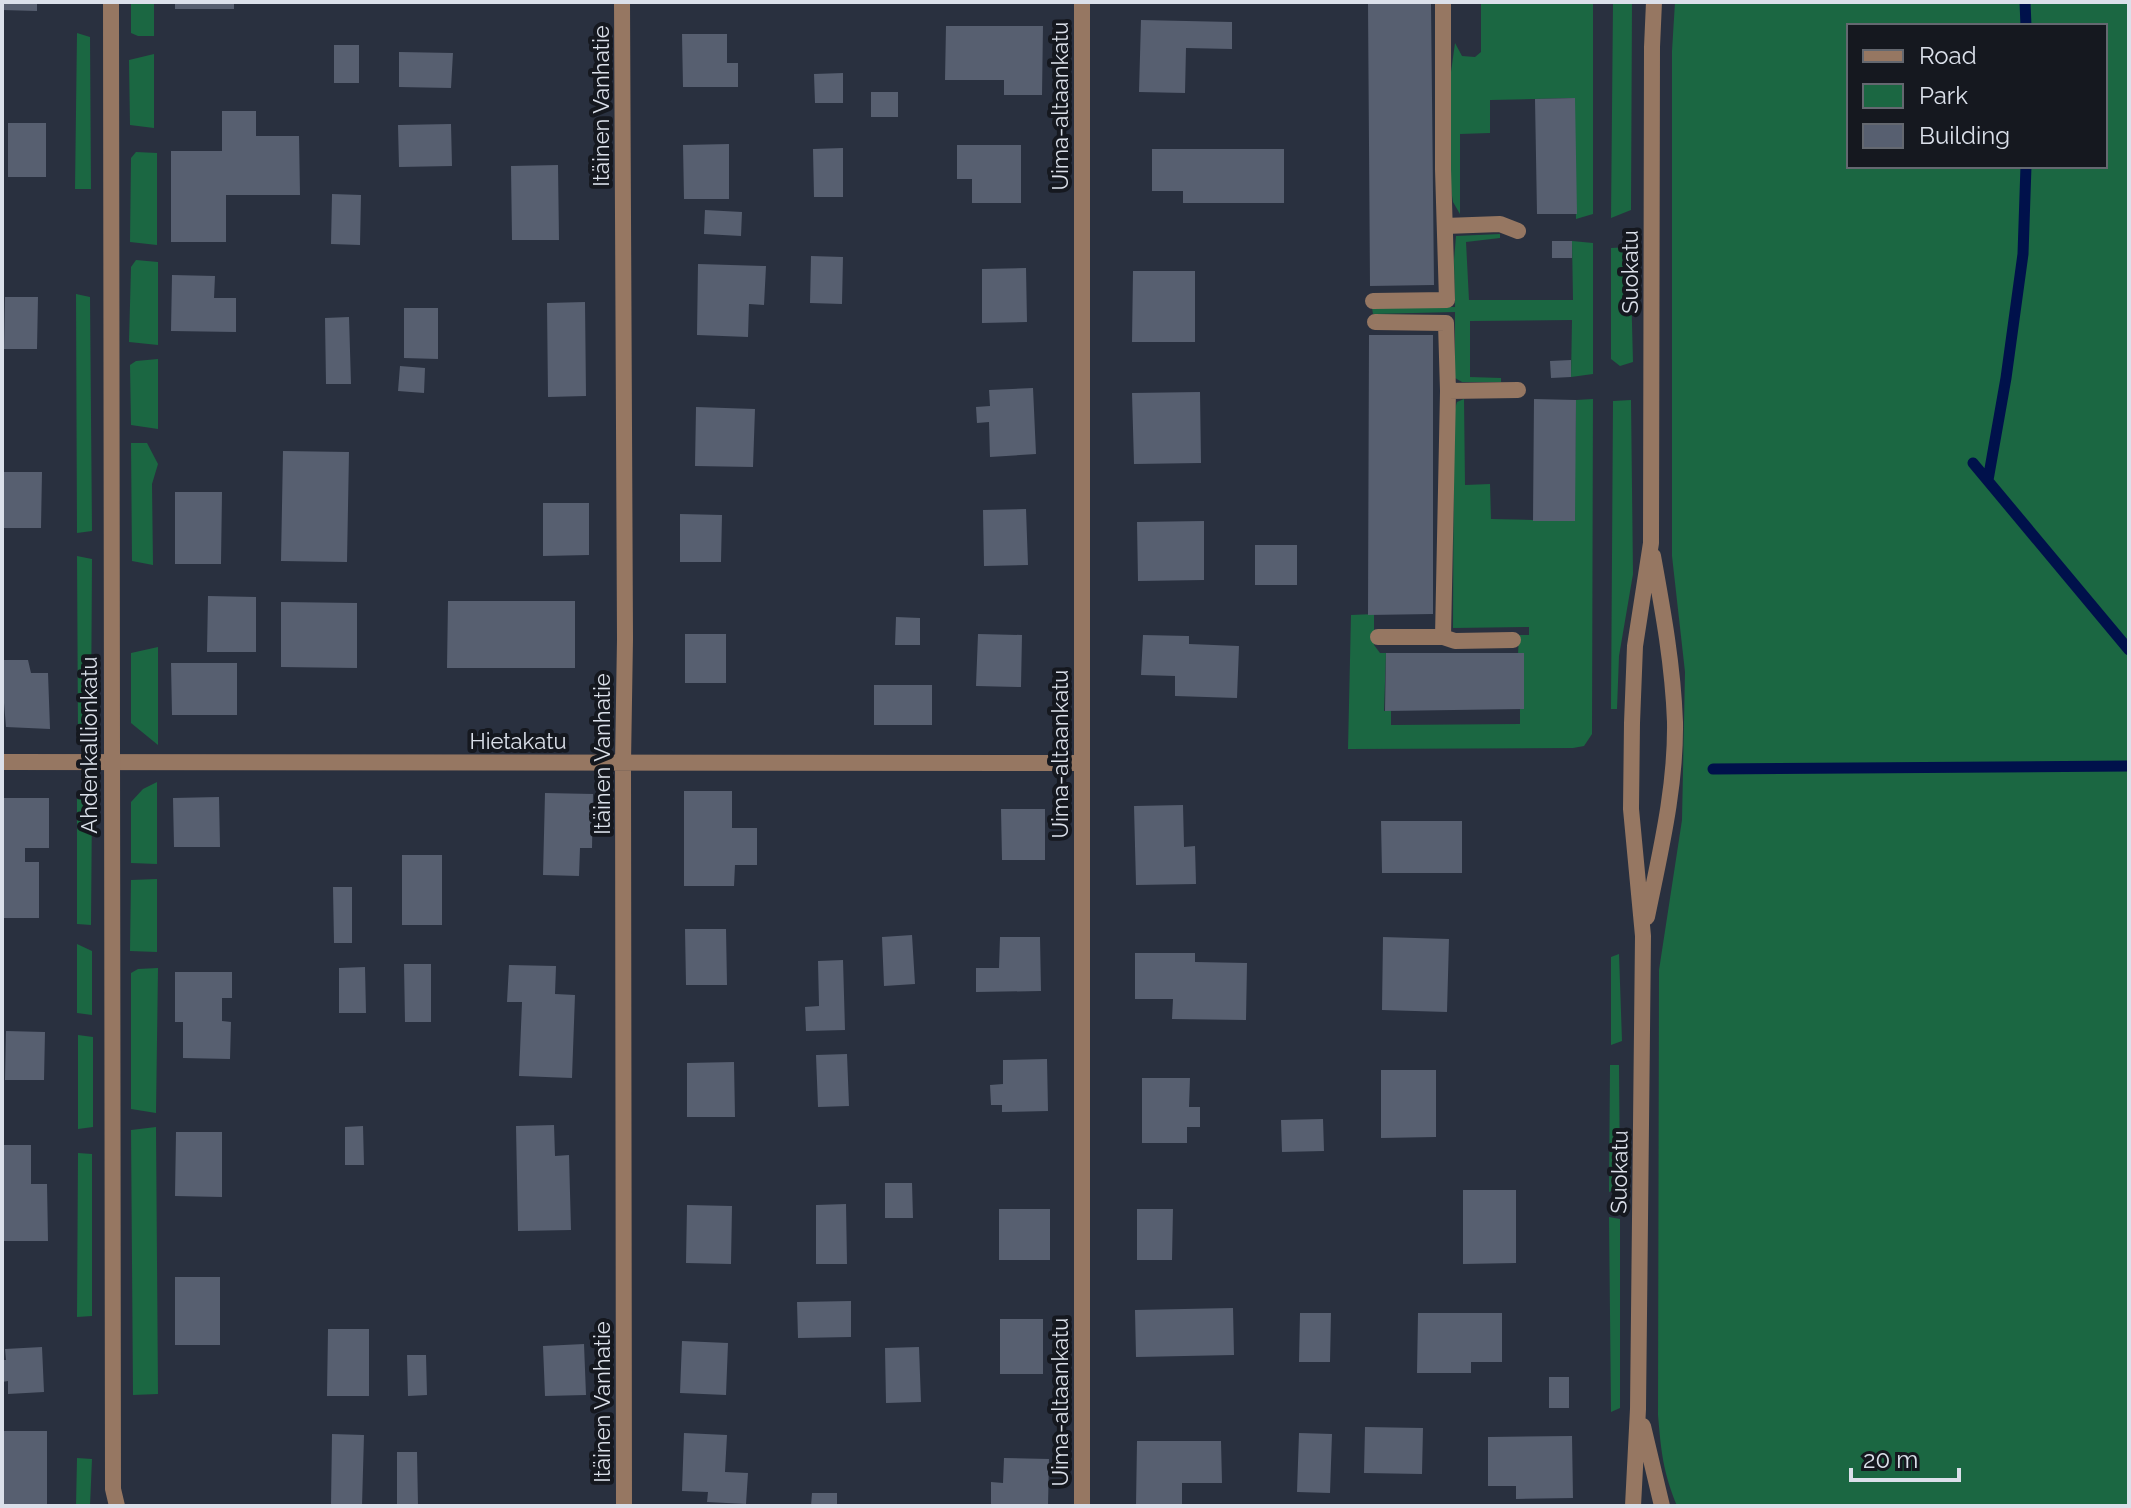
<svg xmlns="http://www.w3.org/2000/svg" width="2131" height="1508" font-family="Raleway,sans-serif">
  <rect width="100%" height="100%" fill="#29303f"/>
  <path fill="#1b6742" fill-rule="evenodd" d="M131,2H154V36H138L131,33Z
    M1481,2H1593V214L1576,219L1574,98L1490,100V133L1460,134V214L1453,202L1450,183L1451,72L1455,43L1462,56L1475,57L1481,52Z
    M1613,2H1632L1631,210L1611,218Z
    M1675,2H2129V1506H1677C1663,1472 1661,1451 1658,1415L1659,970L1682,820L1685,672L1672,556V51ZM1849,26H2105V166H1849Z
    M77,33L90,37L91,189H75Z
    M154,54V128L130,125L129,60Z
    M136,152L157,153V245L130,242L131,158Z
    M1500,234V238L1466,242L1469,300H1573L1572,241L1593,243V374L1571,377L1572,320L1470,321V377L1501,378V382H1462L1455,378V312L1373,314L1372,308L1455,307L1454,260L1456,236Z
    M1630,247L1633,362L1620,366L1611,359V248Z
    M136,260L158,262V345L129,342L131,267Z
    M76,294L90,297L92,531L77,533Z
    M158,359V429L131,425L130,365L136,361Z
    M1464,399L1465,485L1490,484L1491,519L1574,521L1576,400L1593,399L1592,734L1584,746L1573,748L1348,749L1351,615L1374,614V645L1380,653H1386L1384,711H1391V725L1520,724V709H1524V654H1518L1519,635H1529V627L1453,628L1454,412L1457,402Z
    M1631,400L1633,574L1619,656L1617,709H1611L1613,401Z
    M131,443H147L158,464L152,484L153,565L132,561Z
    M77,556L92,559L91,722L78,733Z
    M158,647V745L131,723V653Z
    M157,782V864L131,863V802L143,789Z
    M77,792L92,802L91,925L77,924Z
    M157,879V952L130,951L131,880Z
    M77,944L92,951V1015L77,1013Z
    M1619,954L1622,1041L1611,1045V957Z
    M158,968L156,1113L131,1109V973L138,969Z
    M78,1035L93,1037V1127L78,1129Z
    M1610,1065H1619L1620,1187L1609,1192Z
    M156,1127L158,1394L133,1395L131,1130Z
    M78,1153L92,1154V1316L77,1317Z
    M1609,1217L1620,1219V1408L1611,1412Z
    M77,1458L92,1459L90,1506H76Z"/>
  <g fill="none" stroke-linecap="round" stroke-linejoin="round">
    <path stroke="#00114b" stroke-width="11" d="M2025,2L2026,26
      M1973,463L2129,650
      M1988,480L2006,378L2023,254L2026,166
      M1713,769L2129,766"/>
  </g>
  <path fill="#575f70" d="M2,2H37V11L2,10Z
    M175,2H234V9H175Z
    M1368,4H1431L1434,285L1370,286Z
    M1141,20L1232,22V49L1186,48L1185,93L1139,92Z
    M946,26H1043L1042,95H1004V80H945Z
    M682,34H727V63H738V87H683Z
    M334,45H359V83H334Z
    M399,52L453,53L451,88L399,87Z
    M843,73V103H815L814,74Z
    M871,92H898V117H871Z
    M1575,98L1577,214H1537L1535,99Z
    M222,111H256V136H299L300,195H226V242H171V151H222Z
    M8,123H46V177H8Z
    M451,124L452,166L399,167L398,125Z
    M729,144V199H684L683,145Z
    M957,145H1021V203H972V179H957Z
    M843,148V197H814L813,149Z
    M1152,149H1284V203H1183V191H1152Z
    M558,165L559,240H512L511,166Z
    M332,194L361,195L360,245L331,244Z
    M705,210L742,212L741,236L704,234Z
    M1552,241H1572V258H1552Z
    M811,256L843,257L842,304L810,303Z
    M698,264L766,266L764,305L749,304L748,337L697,335Z
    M1026,268L1027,322L982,323V269Z
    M1133,271H1195V342H1132Z
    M172,275L215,276L214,298H236V332L171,331Z
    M5,297H38L37,349H4Z
    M585,302L586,396L548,397L547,303Z
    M404,308H438V359L404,358Z
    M349,317L351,384H326L325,318Z
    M1369,335H1433V614L1368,615Z
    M1571,360V377L1551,378L1550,361Z
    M400,366L425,368L424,393L398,391Z
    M1033,388L1036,454L990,457L989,422L977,423L976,407L990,406L989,390Z
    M1200,392L1201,463L1134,464L1132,393Z
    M1534,399L1576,400L1575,521H1533Z
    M696,407L755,409L753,467L695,466Z
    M283,451L349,452L347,562L281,561Z
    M3,472H42L41,528H2Z
    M175,492H222L221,564H175Z
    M543,503H589V555L543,556Z
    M1026,509L1028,565L984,566L983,510Z
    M680,514L722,515L721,562H680Z
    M1204,521V580L1138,581L1137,522Z
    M1255,545H1297V585H1255Z
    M208,596L256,597V652H207Z
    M448,601H575V668H447Z
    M281,602L357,603V668L281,667Z
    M896,617L920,618V645H895Z
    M685,634H726V683H685Z
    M978,634L1022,635L1021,687L976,686Z
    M1143,635L1189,636V644L1239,646L1237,698L1175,696V676L1141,675Z
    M1386,653H1524V709L1385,711Z
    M4,660H28L31,673H48L50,729L6,727L4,703H2Z
    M171,663H237V715H172Z
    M874,685H932V725H874Z
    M684,791H732V828H757V865H735L734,886H684Z
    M545,793L593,794L592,848H580L579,876L543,875Z
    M219,797L220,847H174L173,798Z
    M2,798H49V848H25V862H39V918H2Z
    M1183,805L1184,847L1195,846L1196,884L1136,885L1134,806Z
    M1001,809H1045V860H1002Z
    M1381,821H1462V873H1382Z
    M402,855H442V925H402Z
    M333,887H352V943H334Z
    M685,929H726L727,985H686Z
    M912,935L915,984L884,986L882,937Z
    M1000,937H1040L1041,991L976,992V968H999Z
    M1383,937L1449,939L1447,1012L1382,1010Z
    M1135,953H1195V962L1247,963L1246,1020L1172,1019L1173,999H1135Z
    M843,960L845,1030L806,1031L805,1007L819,1006L818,961Z
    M404,964H431V1022H405Z
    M509,965L556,966L555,994L575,995L572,1078L519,1076L522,1002H507Z
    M365,967L366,1013H339V968Z
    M175,972H232V998H222V1021L231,1022L230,1059L183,1058V1022H175Z
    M6,1031L45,1032L44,1080H5Z
    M847,1054L849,1106L818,1107L816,1055Z
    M1047,1059L1048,1111L1002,1112V1105H991L990,1085L1003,1084V1060Z
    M734,1062L735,1117H687V1063Z
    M1381,1070H1436V1137L1381,1138Z
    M1142,1078H1190L1189,1107H1200V1127H1187V1143H1142Z
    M1323,1119L1324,1151L1282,1152L1281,1120Z
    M554,1125L555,1156L569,1155L571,1230L518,1231L516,1126Z
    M363,1126L364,1165H345V1127Z
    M176,1132H222V1197L175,1196Z
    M2,1145H31V1184H47L48,1241H3Z
    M885,1183H912L913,1218H885Z
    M1463,1190H1516V1263L1463,1264Z
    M846,1204L847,1264H816V1205Z
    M687,1205L732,1206L731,1264L686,1263Z
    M999,1209H1050V1260H999Z
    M1137,1209H1173L1172,1260H1137Z
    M175,1277H220V1345H175Z
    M851,1301V1337L798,1338L797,1302Z
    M1233,1308L1234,1355L1136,1357L1135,1310Z
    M1300,1313H1331L1330,1362H1299Z
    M1418,1313H1502V1362H1471V1373H1417Z
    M1000,1319H1043V1374H1000Z
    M328,1329H369V1396H327Z
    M682,1341L728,1343L726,1395L680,1393Z
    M584,1344L586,1395L545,1396L543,1346Z
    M42,1347L44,1392L8,1394V1381L2,1382V1360H6L5,1349Z
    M919,1347L921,1402L886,1403L885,1348Z
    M407,1355H426L427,1395L408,1396Z
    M1549,1377H1569V1408H1549Z
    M1365,1427L1423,1428L1422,1474L1364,1473Z
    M2,1431H47V1506H2Z
    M684,1433L727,1435L725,1472L748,1473L746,1504L707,1502L708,1492L682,1491Z
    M1299,1433L1332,1434L1330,1493L1297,1492Z
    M332,1434L364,1435L362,1506H331Z
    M1572,1436L1573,1498L1516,1499V1486H1488V1437Z
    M1137,1441H1221L1222,1483H1182V1506H1136Z
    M397,1452H417L418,1506H397Z
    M1004,1458L1049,1459L1048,1506H991V1482L1003,1483Z
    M812,1493H837V1506H811Z"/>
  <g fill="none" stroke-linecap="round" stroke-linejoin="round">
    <path stroke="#967762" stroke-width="16" d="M1445,226L1500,224L1518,231
      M1373,301L1447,300L1443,169V2
      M1375,322L1446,323L1448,391
      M1378,637H1443L1448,391L1518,390
      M1443,637L1455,641L1513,640"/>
    <path stroke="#967762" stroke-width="16" d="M622,2L625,639L623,762L624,1506
      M1082,2V1506
      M2,762L1082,763"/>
    <path stroke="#967762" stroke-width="16" d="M111,2L113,1489L117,1506
      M1647,917C1660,853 1676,788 1675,722C1673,666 1663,611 1653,556
      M1643,1426L1662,1506
      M1633,1506L1638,1409L1643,936L1631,809L1632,723L1635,646L1651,543L1652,47L1654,2"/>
  </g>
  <g text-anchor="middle" stroke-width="8" stroke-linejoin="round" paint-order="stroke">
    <g font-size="22" fill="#dbe0ea" stroke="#15181f">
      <text transform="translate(601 106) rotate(-90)" y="8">Itäinen Vanhatie</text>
      <text transform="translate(1060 106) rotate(-90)" y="8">Uima-altaankatu</text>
      <text transform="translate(1630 272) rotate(-90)" y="8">Suokatu</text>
      <text x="518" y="749">Hietakatu</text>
      <text transform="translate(89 745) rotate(-90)" y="8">Ahdenkallionkatu</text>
      <text transform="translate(602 754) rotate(-90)" y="8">Itäinen Vanhatie</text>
      <text transform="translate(1060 754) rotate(-90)" y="8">Uima-altaankatu</text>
      <text transform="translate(1619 1172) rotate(-89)" y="8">Suokatu</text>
      <text transform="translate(602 1402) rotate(-90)" y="8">Itäinen Vanhatie</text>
      <text transform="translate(1060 1402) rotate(-90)" y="8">Uima-altaankatu</text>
    </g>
  </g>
  <rect width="2131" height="1508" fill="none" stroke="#dbe0ea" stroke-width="8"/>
  <rect x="1847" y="24" width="260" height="144" fill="#15181f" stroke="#646870" stroke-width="2"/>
  <rect x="1863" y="50" width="40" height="12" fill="#967762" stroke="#646870" stroke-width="2"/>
  <text x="1919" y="64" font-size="24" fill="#dbe0ea">Road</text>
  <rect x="1863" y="84" width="40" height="24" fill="#1b6742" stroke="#646870" stroke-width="2"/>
  <text x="1919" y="104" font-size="24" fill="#dbe0ea">Park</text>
  <rect x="1863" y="124" width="40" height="24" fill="#575f70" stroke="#646870" stroke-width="2"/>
  <text x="1919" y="144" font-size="24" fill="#dbe0ea">Building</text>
  <path d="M1851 1468v12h108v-12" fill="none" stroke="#dbe0ea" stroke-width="4"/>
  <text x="1863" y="1468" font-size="24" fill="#dbe0ea" stroke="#15181f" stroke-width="6" paint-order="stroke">20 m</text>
</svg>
